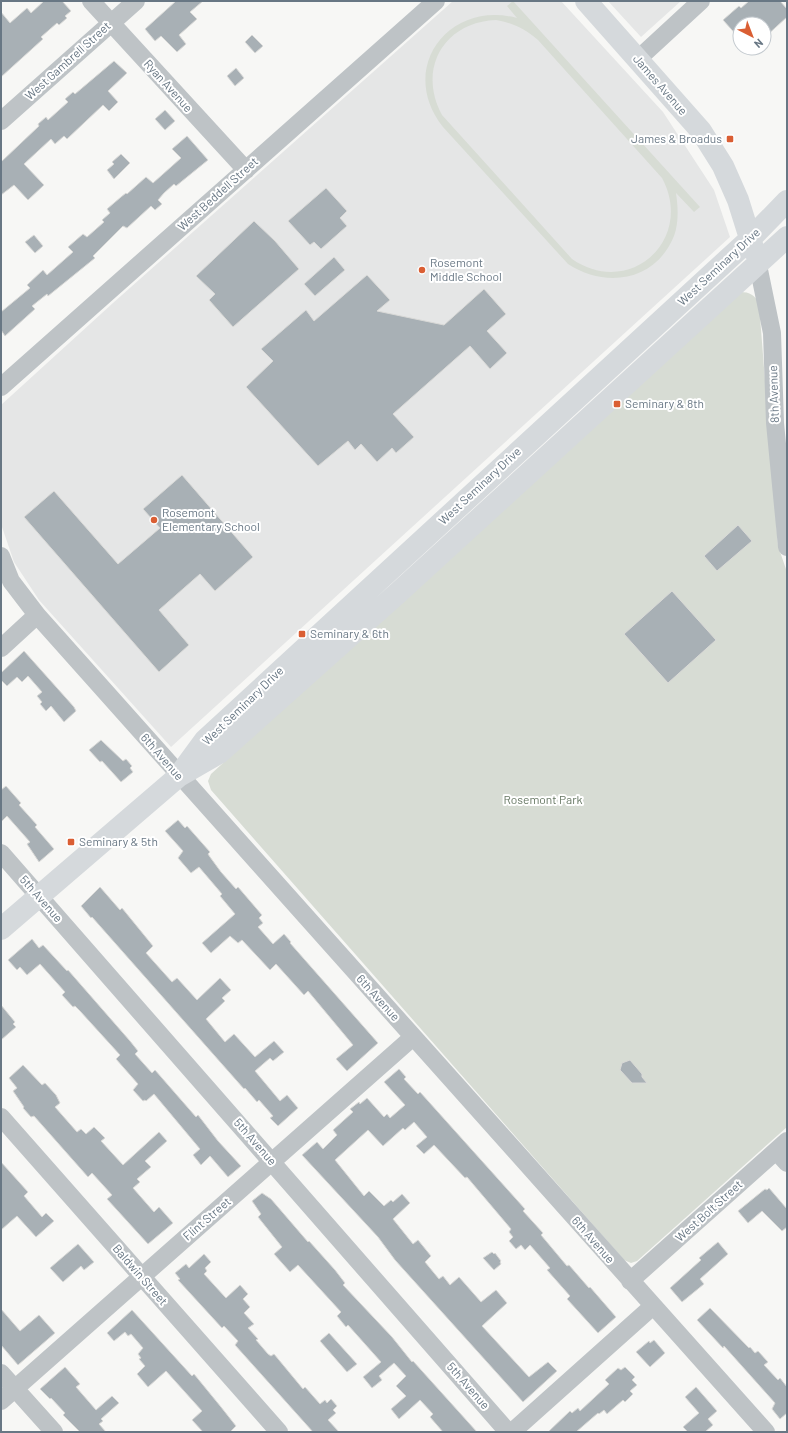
<svg xmlns="http://www.w3.org/2000/svg" width="788" height="1433" font-family="Barlow,sans-serif">
  <rect width="100%" height="100%" fill="#f7f7f5"/>
  <path fill="#e5e6e6" d="M453,1H561L663,112L714,190L730,237L171,747L39,600L14,562L2,527L1,512V405L113,303Z
    M608,1H681L641,37Z"/>
  <path fill="#d7dcd4" fill-rule="evenodd" d="M513,1L700,207L694,212L676,193C678,207 679,222 674,236C656,281 606,289 568,264L443,127C397,69 448,0 517,18L507,6ZM496,20C513,23 525,29 538,40L662,178C695,239 630,299 572,259L442,115C417,69 444,22 496,20Z
    M740,292C750,292 755,295 759,304L778,546L787,572V1127L637,1261L631,1263L624,1260L211,790L208,781L211,774Z"/>
  <path fill="#a8b0b5" stroke="#d9d9d7" d="M44,1H62L71,11L65,16L67,18L59,25L57,23L41,37L43,39L1,77V12L10,23L27,8L31,13Z
    M176,1H203L190,12L197,19L179,35L186,44L177,52L161,36L155,41L145,29Z
    M749,1H780L787,9V17L764,38V24H740V39L723,20L739,6L741,8Z
    M252,35L263,46L255,53L245,42Z
    M114,61L127,73L108,91L118,102L109,111L103,105L67,139L64,136L55,144L51,139L24,164L44,185L28,200L14,185L1,195V162L39,126L38,124L46,117L48,120L68,102L65,99L73,92L75,94Z
    M236,68L244,78L235,86L227,76Z
    M165,110L175,121L165,130L155,119Z
    M187,136L208,160L176,186L174,184L164,193L158,200L162,204L155,210L151,206L127,228L123,226L93,256L95,258L48,296L47,294L32,306L35,309L5,336L1,330V312L30,288L27,285L43,270L47,275L73,252L68,247L83,234L87,237L104,222L102,220L110,213L107,209L121,197L126,193L127,194L146,177L153,183L181,158L172,149Z
    M121,154L130,163L114,179L107,170L114,164L112,162Z
    M326,188L347,211L340,218L347,226L321,249L314,242L310,245L288,221Z
    M254,221L275,241L299,269L233,327L209,300L215,294L196,276Z
    M34,235L43,246L35,253L25,242Z
    M334,257L345,270L315,296L304,284Z
    M367,275L390,300L377,311L444,325L484,289L506,314L487,331L507,353L490,369L470,346L393,414L414,437L396,453L392,448L377,462L361,444L355,450L348,441L318,466L246,387L273,361L261,349L306,310L314,321Z
    M182,475L253,557L215,591L200,574L159,610L189,645L159,672L24,517L54,491L118,564L160,528L143,509Z
    M738,525L752,541L717,571L704,556Z
    M672,591L716,640L668,683L624,634Z
    M24,651L74,707L76,711L64,722L51,706L46,711L40,704L42,702L37,696L42,692L28,676L22,682L17,677L7,686L1,680V673Z
    M101,740L123,761L126,759L132,766L130,768L133,772L121,782L102,761L100,762L89,750Z
    M6,786L21,803L19,805L37,825L35,827L54,849L39,862L27,844L30,842L7,816L1,822V790Z
    M178,820L185,828L187,826L210,852L208,854L210,857L221,872L236,889L238,887L262,915L259,918L263,923L258,927L273,944L284,934L291,942L290,943L378,1043L347,1071L336,1059L353,1045L308,991L304,995L276,964L270,970L242,940L238,943L230,936L211,953L202,943L235,914L220,896L222,894L199,867L191,873L178,858L183,851L165,831Z
    M100,887L120,910L122,908L153,946L146,953L172,982L177,978L197,1000L220,978L231,990L222,998L225,1001L206,1019L225,1042L234,1034L255,1057L274,1041L284,1052L273,1061L270,1058L255,1071L280,1101L287,1095L298,1108L278,1126L270,1118L273,1116L259,1100L257,1102L245,1088L244,1089L92,917L91,918L81,906Z
    M32,939L39,948L43,945L67,971L68,970L130,1041L138,1051L135,1054L152,1073L155,1070L196,1117L198,1115L218,1141L241,1166L228,1177L210,1156L201,1165L193,1155L200,1149L154,1094L146,1101L145,1100L143,1101L133,1090L138,1084L116,1059L120,1055L80,1011L75,1006L73,1007L62,995L65,992L40,964L27,975L20,967L17,970L8,960Z
    M1,1005L15,1022L13,1024L16,1027L1,1040Z
    M630,1060L642,1074V1077L647,1083H632L620,1070L622,1063Z
    M23,1065L42,1085L45,1083L56,1095L60,1103L55,1107L77,1132L81,1129L86,1134L94,1127L105,1138L101,1141L123,1165L159,1132L167,1141L145,1161L151,1167L137,1179L140,1182L133,1188L154,1212L159,1207L173,1223L148,1244L107,1199L112,1195L92,1173L88,1177L34,1116L31,1117L23,1108L24,1107L13,1091L17,1088L9,1078Z
    M399,1069L406,1077L404,1079L418,1094L420,1092L525,1209L523,1211L543,1233L541,1235L567,1266L569,1265L589,1288L590,1287L616,1317L598,1333L567,1299L570,1296L547,1270L550,1268L530,1245L525,1250L521,1245L516,1249L509,1241L513,1237L509,1232L511,1229L467,1177L465,1178L434,1145L424,1154L416,1146L427,1137L414,1122L405,1130L403,1128L383,1146L368,1130L335,1160L364,1196L369,1191L384,1206L391,1200L393,1202L402,1194L410,1203L393,1219L413,1244L418,1240L431,1256L425,1262L439,1279L443,1276L450,1285L459,1277L481,1302L496,1290L507,1303L482,1326L529,1377L548,1362L557,1371L523,1402L395,1260L378,1237L302,1155L317,1142L323,1149L337,1135L333,1130L353,1112L350,1109L359,1102L360,1104L367,1098L384,1117L387,1114L390,1118L405,1105L384,1082Z
    M1,1162L28,1192L24,1196L42,1217L46,1213L54,1221L36,1237L17,1216L1,1230Z
    M769,1188L787,1209V1227L782,1231L762,1211L748,1223L738,1211L765,1189L767,1190Z
    M262,1193L271,1199L308,1242L309,1241L335,1270L345,1283L343,1285L392,1337L412,1362L413,1361L477,1432H443L430,1417L433,1414L420,1400L399,1419L391,1409L406,1396L396,1386L406,1376L394,1363L379,1376L382,1380L372,1388L363,1377L381,1362L348,1325L346,1327L337,1316L341,1312L298,1265L290,1272L274,1254L282,1247L258,1217L261,1214L252,1201Z
    M718,1242L728,1254L700,1279L704,1284L682,1302L670,1288L701,1260L699,1258Z
    M78,1244L94,1262L84,1270L81,1266L63,1282L50,1268Z
    M492,1252L494,1254L495,1253L501,1261L500,1262L501,1264L494,1270L483,1258Z
    M204,1254L211,1262L205,1268L207,1271L204,1274L225,1297L226,1298L240,1285L248,1294L243,1299L250,1307L244,1313L254,1324L248,1328L258,1339L256,1340L268,1354L271,1356L274,1354L303,1389L305,1387L320,1404L325,1400L327,1403L331,1399L337,1406L333,1410L336,1413L328,1420L339,1432H313L235,1345L238,1341L224,1326L222,1328L178,1280L180,1279L175,1273L186,1264L189,1268Z
    M710,1308L749,1348L750,1347L755,1353L758,1351L768,1362L764,1365L778,1380L780,1378L787,1387V1413L780,1419L772,1409L775,1403L724,1346L723,1348L697,1320Z
    M1,1309L20,1331L39,1315L55,1333L18,1365L1,1345Z
    M132,1310L192,1376L194,1374L221,1407L236,1426L230,1432H203L192,1420L202,1411L166,1371L148,1387L137,1374L145,1366L139,1359L141,1358L138,1354L143,1348L131,1334L128,1336L125,1332L114,1341L107,1333Z
    M329,1333L357,1364L347,1372L320,1341Z
    M654,1340L665,1353L650,1367L636,1352L649,1341L650,1343Z
    M65,1367L80,1384L76,1387L96,1410L112,1396L119,1403L101,1419L103,1421L99,1424L106,1432H80L63,1415L65,1413L51,1398L50,1399L40,1389Z
    M625,1367L635,1377L632,1380L637,1385L630,1391L633,1394L625,1402L623,1400L607,1414L604,1410L599,1414L598,1413L576,1432H548L570,1411L572,1413L578,1408L580,1411L609,1384L605,1380L618,1368L621,1370Z
    M696,1387L717,1411L708,1419L713,1425L705,1432H688L683,1427L699,1413L685,1397Z"/>
  <g fill="none" stroke-linecap="round" stroke-linejoin="round">
    <path stroke="#bec3c6" stroke-width="18" d="M91,1L246,170
      M638,59L701,1
      M1,121L136,1
      M758,265L772,333L775,423L787,547
      M1,387L436,1
      M1,556L11,581L37,615L766,1432
      M1,648L37,615
      M1,853L508,1432
      M1,1117L279,1432
      M776,1151L787,1163
      M630,1281L787,1141
      M1,1373L54,1432
      M1,1401L413,1037
      M512,1432L653,1306"/>
    <path stroke="#d5d9dc" stroke-width="22" d="M586,1L701,131L723,166L738,200L754,251
      M183,770L205,740L751,238L787,201
      M1,929L179,776L219,753L399,592L787,237"/>
  </g>
  <g fill="#da5e33" stroke="#fff" stroke-width="1.5">
    <rect x="726" y="135" width="8" height="8" rx="2"/>
    <circle cx="422" cy="270" r="4"/>
    <rect x="613" y="400" width="8" height="8" rx="2"/>
    <circle cx="154" cy="520" r="4"/>
    <rect x="298" y="630" width="8" height="8" rx="2"/>
    <rect x="67" y="838" width="8" height="8" rx="2"/>
  </g>
  <g text-anchor="middle" stroke-width="4" stroke-linejoin="round" paint-order="stroke">
    <g font-size="12" fill="#687784" stroke="#fff">
      <text transform="translate(68 61) rotate(-42)" y="4">West Gambrell Street</text>
      <text transform="translate(660 85) rotate(49)" y="4">James Avenue</text>
      <text transform="translate(168 86) rotate(48)" y="4">Ryan Avenue</text>
      <text transform="translate(218 194) rotate(-42)" y="4">West Beddell Street</text>
      <text transform="translate(719 267) rotate(-43)" y="4">West Seminary Drive</text>
      <text transform="translate(774 394) rotate(-92)" y="4">8th Avenue</text>
      <text transform="translate(480 486) rotate(-43)" y="4">West Seminary Drive</text>
      <text transform="translate(243 706) rotate(-44)" y="4">West Seminary Drive</text>
      <text transform="translate(162 757) rotate(49)" y="4">6th Avenue</text>
      <text transform="translate(41 899) rotate(49)" y="4">5th Avenue</text>
      <text transform="translate(378 998) rotate(48)" y="4">6th Avenue</text>
      <text transform="translate(255 1142) rotate(49)" y="4">5th Avenue</text>
      <text transform="translate(709 1211) rotate(-42)" y="4">West Bolt Street</text>
      <text transform="translate(207 1219) rotate(-41)" y="4">Flint Street</text>
      <text transform="translate(593 1240) rotate(49)" y="4">6th Avenue</text>
      <text transform="translate(140 1275) rotate(49)" y="4">Baldwin Street</text>
      <text transform="translate(468 1386) rotate(49)" y="4">5th Avenue</text>
    </g>
    <g font-size="12" fill="#687784" stroke="#fff" text-anchor="start">
      <text x="722" y="143" text-anchor="end">James &amp; Broadus</text>
      <text x="430" y="267">Rosemont<tspan x="430" dy="14">Middle School</tspan></text>
      <text x="625" y="408">Seminary &amp; 8th</text>
      <text x="162" y="517">Rosemont<tspan x="162" dy="14">Elementary School</tspan></text>
      <text x="310" y="638">Seminary &amp; 6th</text>
      <text x="79" y="846">Seminary &amp; 5th</text>
    </g>
    <g font-size="12" fill="#667763" stroke="#fff">
      <text x="543" y="804">Rosemont Park</text>
    </g>
  </g>
  <rect width="788" height="1433" fill="none" stroke="#687784" stroke-width="4"/>
  <g transform="translate(752 36) rotate(138)"><circle r="19" fill="#ffffff" stroke="#c3c9ce"/>
  <path d="M0-3L7 15L0 10L-7 15Z" fill="#da5e33"/>
  <text y="-6" font-size="11" font-weight="bold" text-anchor="middle" fill="#687784">N</text>
  </g>
</svg>
